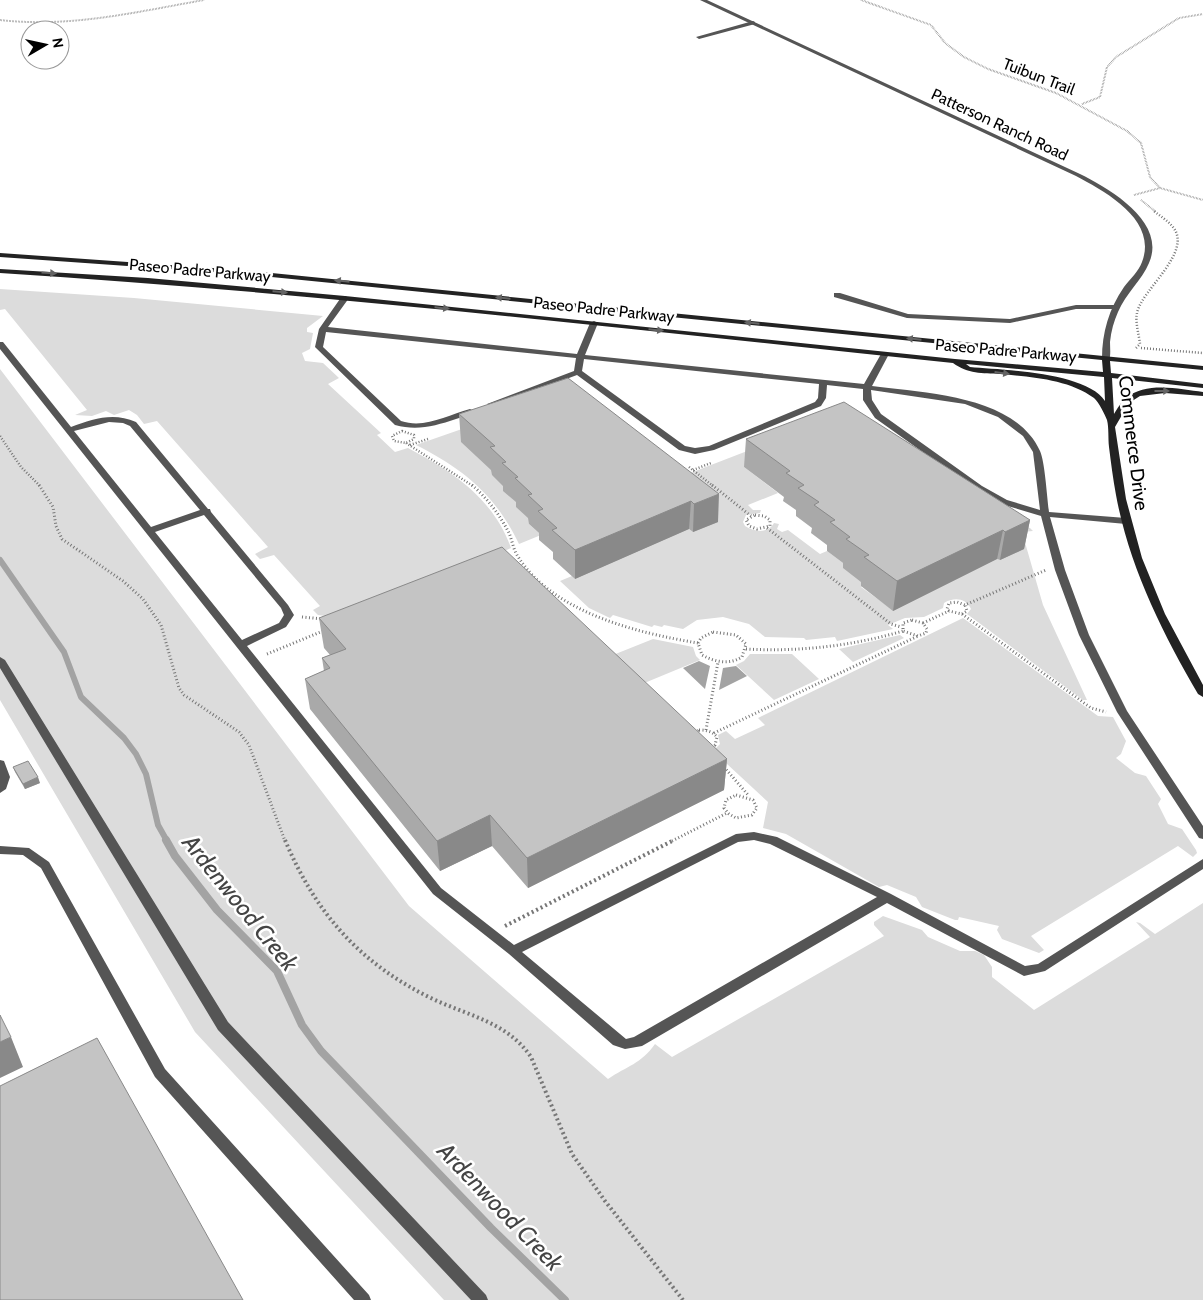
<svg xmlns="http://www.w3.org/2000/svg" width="1203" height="1300" font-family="Cabin,sans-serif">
  <rect width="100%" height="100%" fill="#fff"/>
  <path fill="#dcdcdc" d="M0,289L134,298L323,316L307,328V332L313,333L310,349L302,353L305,361L323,363L339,378L328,384L381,433L377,435L395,452L408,448C453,472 493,498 511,548L348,619L318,615L313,610L320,606L274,555L260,559L255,554L268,547L157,421L144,424L137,415L129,410L114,415L106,411L92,416L75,415L87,410L5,309L0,310Z
    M0,369L409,906L608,1079C627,1066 641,1064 655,1044L672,1057L884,936L874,925V922L883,916L922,930L928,937L960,951H975L984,955L992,967V977L1034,1010L1150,937L1136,922L1140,923L1155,934L1203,903V1300H444L195,1032L0,700Z
    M557,396L496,474L533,522L529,524L541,535L519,544C496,496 464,469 416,445Z
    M830,419L744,467L778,493L748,505L753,510H761L760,513L746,515L743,522L745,526C754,532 768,534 774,523L779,524L777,529L782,532L788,530L820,554L827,551L847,566L865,584L861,587L893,610L997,559L1000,560L1001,519L1030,528L1033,531L1022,532L1043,605L1087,700H1083L967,614L971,609C966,598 954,597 944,603L943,608L924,617L905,618L888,625L893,629L837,641L835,637L806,640L804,638L765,637L749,624L723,617L697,620L683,629L664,625L662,627L654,625L652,627L613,615L610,618L589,608L560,581L572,576L575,579L689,529L693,532L667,482Z
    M963,618L1098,716L1113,717L1126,741L1121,754L1116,758L1135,773L1146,776L1161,799L1158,804L1168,824L1182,829L1196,850L1197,853L1193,857L1178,846L1031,936L1044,950L1039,953L1002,939L997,930L999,926L959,917L958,920H955L922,907L916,897L887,885L879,887L786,834L763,828L768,802L713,751L720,744L718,735L726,731L735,739L765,725L758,718Z
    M900,635L904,638L853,662L839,649Z
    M653,639L693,647L696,656L700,660L642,684L613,655Z
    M750,654H792L819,679L774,700L736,665L744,661Z"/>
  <path fill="#a3a3a3" d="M699,661L710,666L705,689L683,668Z
    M736,666L747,676L719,690L723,668Z"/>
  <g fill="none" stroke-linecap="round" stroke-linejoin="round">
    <path stroke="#a3a3a3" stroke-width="6" d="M0,560L64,652L81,697L124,738L136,754L146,774L158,825L167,841"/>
    <path stroke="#a3a3a3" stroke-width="8" d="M166,840L175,856L217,910L277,971L302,1025L321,1051L491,1228L565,1300"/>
    <path stroke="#777" stroke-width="2" stroke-dasharray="0.5 1" stroke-linecap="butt" d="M861,0L931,25L945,43L964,57L988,69L1056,93L1127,131L1141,143L1150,177L1160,188
      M0,20C70,28 136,12 204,0
      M1082,104L1100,97L1107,67L1116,57L1179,18L1203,14
      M1160,188L1203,200
      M1134,195L1160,188
      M1141,200L1156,212"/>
    <path stroke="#777" stroke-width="2.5" stroke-dasharray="1 2" stroke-linecap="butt" d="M1136,348L1140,344C1139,335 1135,322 1137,313C1141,290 1195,251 1172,226C1167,220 1160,216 1154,211
      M1141,348L1203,353
      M402,431L414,435V439L406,443L394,441L392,436Z
      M0,436L21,467L40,486
      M406,443L473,486
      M410,445L428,439
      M689,467L713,486
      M693,470L711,463"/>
    <path stroke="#777" stroke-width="3" stroke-dasharray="1 2.5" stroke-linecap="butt" d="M39,485L53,507L56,526L62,539L123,581L143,599L161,625L179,688L184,695L239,732L249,745L285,841
      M472,485C487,498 500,515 509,533C512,540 513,548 517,555C551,612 637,633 698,643
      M712,485L751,516
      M755,515L764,516L770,520V526L757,529L749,526L746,520Z
      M767,528L891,624L901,627
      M949,611L947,609L949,603L957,602L965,605L1046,570
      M962,614L1091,708L1106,712
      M302,617L323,619
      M912,620L923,623L927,629L926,633L918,636L903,631V623Z
      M923,623L949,611L962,614L967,611L965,605
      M713,632L736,635L746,644L742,657C729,665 715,662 702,655L698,643L701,638Z
      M746,649C799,652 852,646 903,631
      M267,654L323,631
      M699,730C706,730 712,731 717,737L715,745L705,749L694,746L690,738Z
      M706,730L718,662
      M714,733L918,636
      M724,767L749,796
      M736,795L753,800L757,808L752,815L736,818L729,814L724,808L726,800Z
      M672,841L727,813"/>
    <path stroke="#777" stroke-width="4" stroke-dasharray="2 3" stroke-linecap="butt" d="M285,840C316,914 361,965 435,1000C470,1016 508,1023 531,1057L572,1154L605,1201L683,1300
      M505,926L674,840"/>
    <path fill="#555" fill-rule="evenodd" d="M753,21L755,22V24L699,39L696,37Z
      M834,293H840L908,314L1010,319L1076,305H1116L1120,307L1116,309H1076L1010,323L907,318L834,297Z
      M342,296H345L349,298L328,327L577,354L590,323L594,321L598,323L585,355L864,384L881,354L885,352L889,354L872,386C924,393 1015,395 1040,451C1045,462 1047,498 1049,512L1126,518L1131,521L1126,524L1050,517L1065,570L1089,635L1127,711L1203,826V839L1199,838L1117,712L1079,635L1055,570L1041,516L1001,504L976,490L875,418L863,400V389L827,385L826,398L821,406L714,450L695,454L679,450L577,375L494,406H491L487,404L574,371L576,358L326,332L323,347L401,421C425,429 447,415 470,409L474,411C469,415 462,417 456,419C435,426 417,431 395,425L315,347L319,329ZM584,359L819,384L818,398L815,402L709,446L695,448L685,446L582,371ZM871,390L965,404L998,417L1023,436L1033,452L1040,510L1007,500L982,486L881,414L872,400Z
      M0,342H3L71,427C93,419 113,412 136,422L208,509H210L211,512L288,605L294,615L286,627L247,646L441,888L514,945L736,834L754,832L777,837L891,894L1025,966L1038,964L1203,859V869L1045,971L1024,976L887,903L642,1046L625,1049L613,1045L509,954L433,894L0,349ZM109,422L123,423L130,426L200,510L151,527L74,431ZM204,515L281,608L284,615L279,623L242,640L155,532ZM754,840L770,844L877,897L634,1037L626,1039L522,952L738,842Z
      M0,657L5,660L228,1022L486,1295L488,1300H471L218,1030L0,668Z
      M0,760L4,761L10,777L6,789L0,793Z
      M0,846L29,848L49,862L165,1069L369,1295L371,1300H354L155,1077L41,868L23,855L0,854Z"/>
    <path fill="#555" fill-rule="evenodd" d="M700,0H707L1080,174C1110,189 1167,222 1149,263C1142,280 1126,293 1118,312C1114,321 1111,331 1110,342C1110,348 1111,355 1109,361H1106L1102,359C1102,332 1109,309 1124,287C1130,279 1139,271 1142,262C1158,220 1106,192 1076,176Z"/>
    <path fill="#222" fill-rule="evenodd" d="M0,253L241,270L1203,366V370L1110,361L1111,373L1203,384V388L1112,378L1114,414C1117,409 1121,402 1126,398C1146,381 1180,389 1203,392V396L1165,393L1140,396L1129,403L1115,427L1126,499L1142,558L1165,614L1203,685V697L1198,694C1162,632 1129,566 1116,495C1113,479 1111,463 1109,447C1108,438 1109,428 1107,420C1105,415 1099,402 1094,398C1068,379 1031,377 1000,374C982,373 968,374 953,363C636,330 318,293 0,273V269L148,278L345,296L955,359L1103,372L1102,360L241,274L0,257ZM966,364L1104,377L1105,401C1086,372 1003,370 970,367Z"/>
  </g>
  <path fill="#a9a9a9" d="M568,378L718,522L693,532L689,529L575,579L553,559V552L539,540V533L529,524L528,518L516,507V502L503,491V486L492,475L491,470L461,442L459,414Z
    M746,439L1030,520L1024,549L1000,560L997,559L893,611L861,586V582L843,568V563L827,551V545L811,533L812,528L796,516V510L783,501L784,497L744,467Z
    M319,618L727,759L724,790L528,888L492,846L440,871L310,709L305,679L324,671L322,658L330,655L324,648Z
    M13,767L40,783L25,789L15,772Z"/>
  <path fill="#898989" d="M719,494L718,522L693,532L694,504Z
    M691,501L689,529L575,579V550Z
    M1030,520L1024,549L1000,560L1005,532Z
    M1003,530L997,559L893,611L897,581Z
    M727,759L724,790L528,888L527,858Z
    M38,777L40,783L25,789L23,784Z
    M490,815L492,846L440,871L437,841Z
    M11,1037L23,1067L0,1078V1042Z"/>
  <path fill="#c4c4c4" stroke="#898989" d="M568,378L719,494L694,504L691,501L575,550L552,530L557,528L538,511L543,509L528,495L532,494L515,478L518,477L502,463L506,462L490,447L495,446L459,414Z
    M844,402L1030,520L1005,532L1003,530L897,581L864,557L869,555L846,539L850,537L830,522L835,520L814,505L819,502L798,488L804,485L786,473L790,471L746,439Z
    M502,547L727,759L527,858L490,815L437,841L305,679L330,668L322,658L346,649L319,618Z
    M28,761L38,777L23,784L13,767Z
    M0,1015L11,1037L0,1042Z
    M97,1038L243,1300H0V1086Z"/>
  <defs><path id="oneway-solid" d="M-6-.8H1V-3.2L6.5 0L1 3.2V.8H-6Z" transform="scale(1.25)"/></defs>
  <g fill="#646464">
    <use href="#oneway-solid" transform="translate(49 273) rotate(3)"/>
    <use href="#oneway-solid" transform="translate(342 281) rotate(-174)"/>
    <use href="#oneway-solid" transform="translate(280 292) rotate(5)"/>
    <use href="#oneway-solid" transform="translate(503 298) rotate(-174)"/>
    <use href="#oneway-solid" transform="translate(442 308) rotate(6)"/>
    <use href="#oneway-solid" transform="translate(752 323) rotate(-174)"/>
    <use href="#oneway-solid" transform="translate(656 330) rotate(6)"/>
    <use href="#oneway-solid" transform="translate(914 339) rotate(-174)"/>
    <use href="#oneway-solid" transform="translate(1002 373) rotate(7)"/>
    <use href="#oneway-solid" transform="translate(1162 391)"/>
  </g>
  <g text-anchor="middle" stroke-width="5" stroke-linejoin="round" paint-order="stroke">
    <g font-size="16" fill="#000" stroke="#fff">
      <text transform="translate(1039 76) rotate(21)" y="6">Tuibun Trail</text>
      <text transform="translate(1000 124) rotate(25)" y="6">Patterson Ranch Road</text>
      <text transform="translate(200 270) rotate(5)" y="6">Paseo Padre Parkway</text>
      <text transform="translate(604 309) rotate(6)" y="6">Paseo Padre Parkway</text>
      <text transform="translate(1006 350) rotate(5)" y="6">Paseo Padre Parkway</text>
    </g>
    <g font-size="19" fill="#000" stroke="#fff">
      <text transform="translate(1134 443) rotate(83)" y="7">Commerce Drive</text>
    </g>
    <g font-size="24" font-style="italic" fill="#444" stroke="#fff">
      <text transform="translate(240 903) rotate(51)" y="8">Ardenwood Creek</text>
      <text transform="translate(500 1207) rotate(46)" y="8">Ardenwood Creek</text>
    </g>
  </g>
  <g transform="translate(45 45) rotate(81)"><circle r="24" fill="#ffffff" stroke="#999999"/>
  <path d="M0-4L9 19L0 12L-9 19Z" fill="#000000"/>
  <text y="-8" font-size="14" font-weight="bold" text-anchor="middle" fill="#000000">N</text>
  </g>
</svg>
